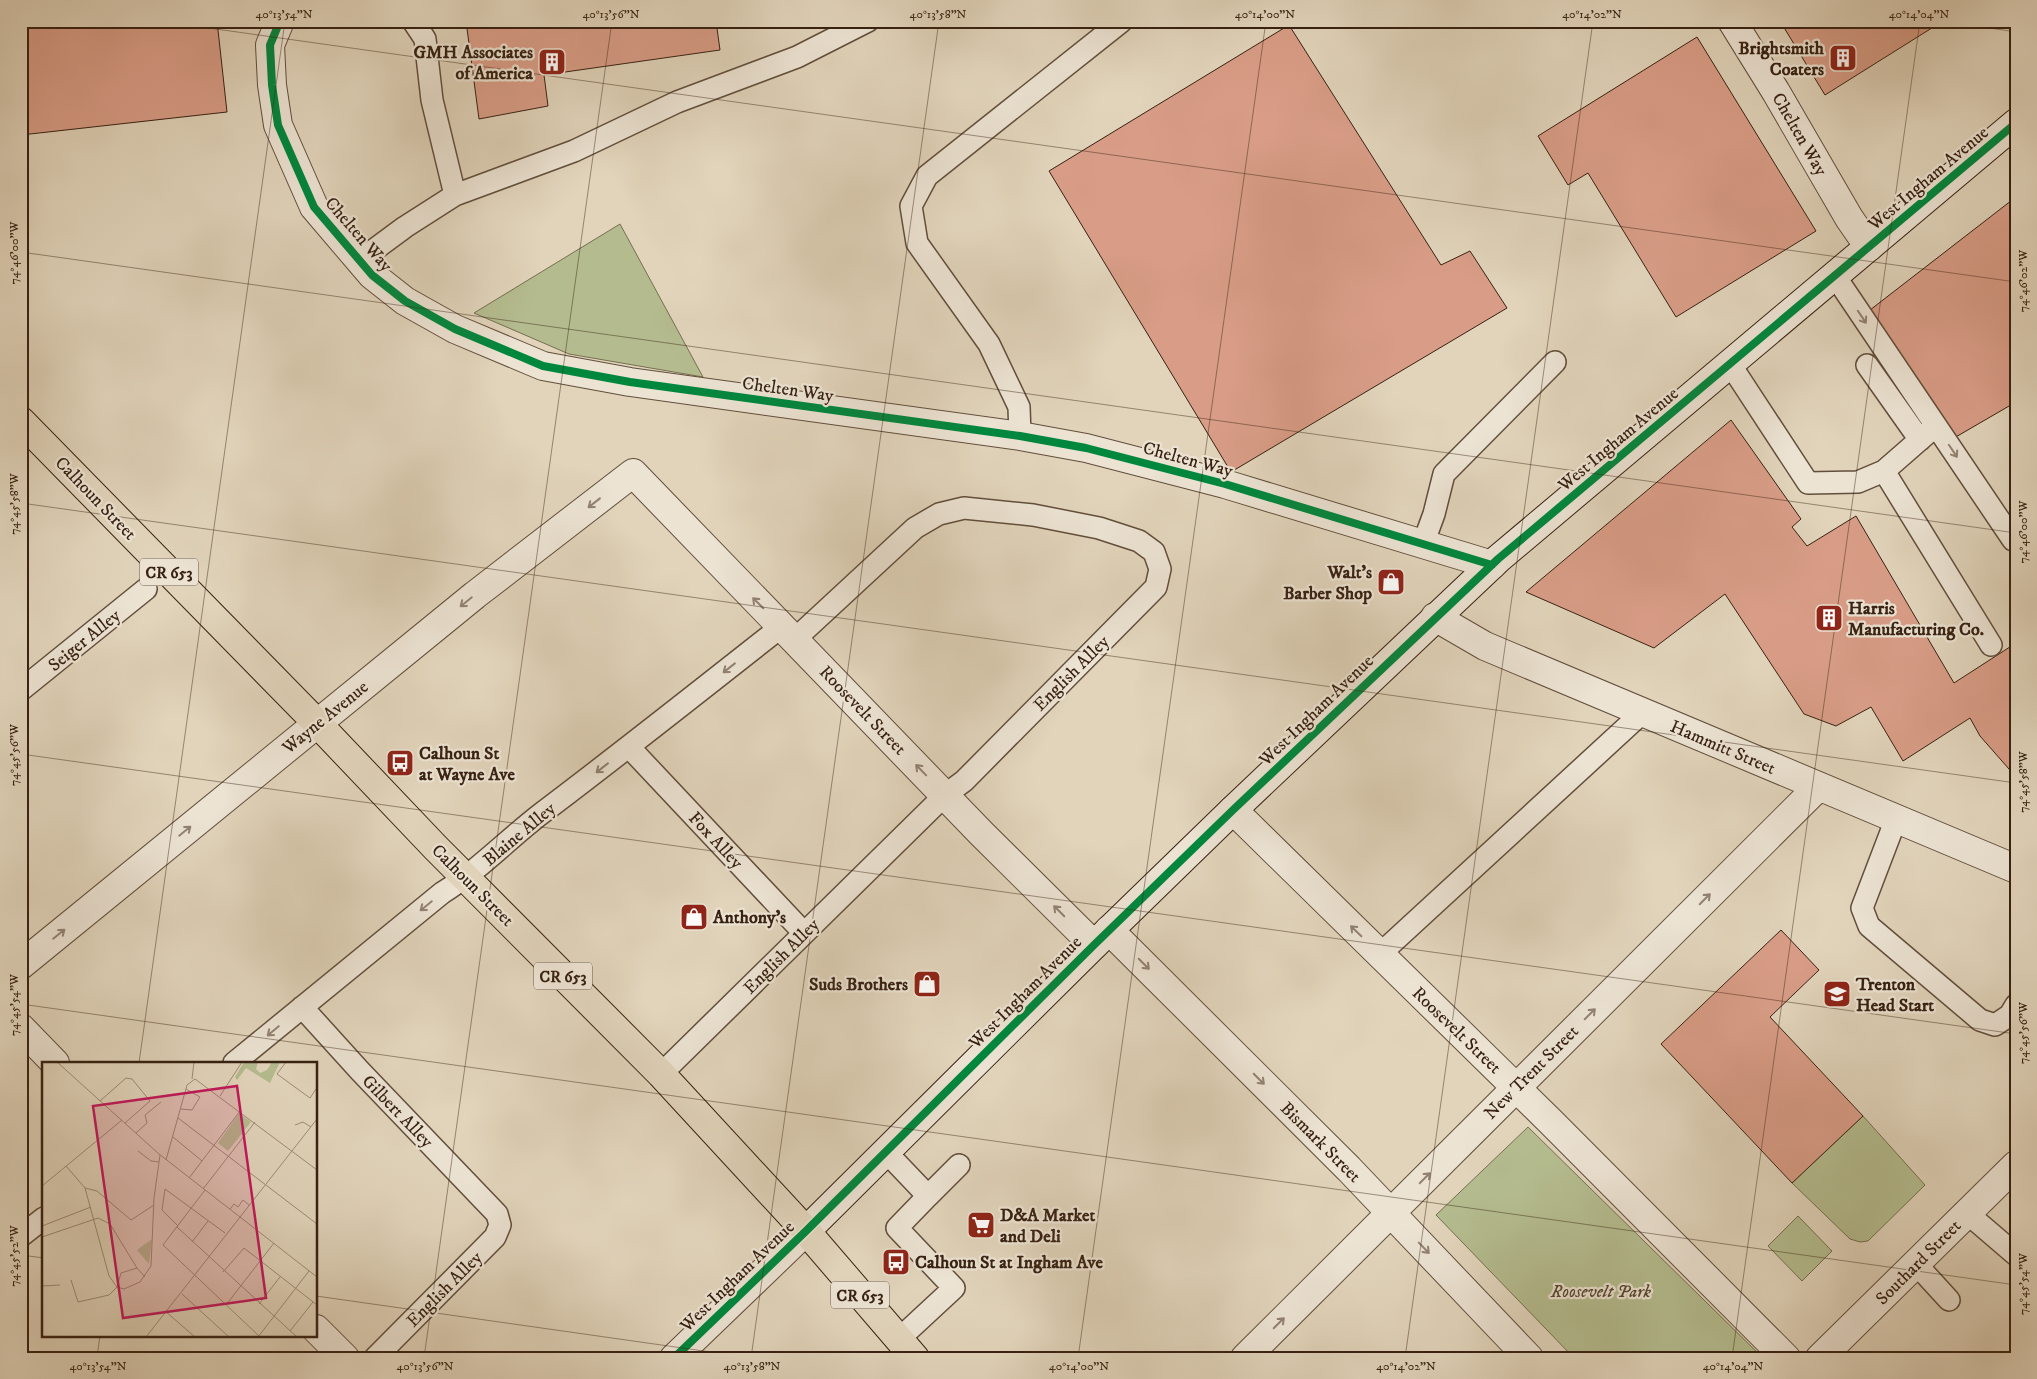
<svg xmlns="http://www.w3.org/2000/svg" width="2037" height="1379" font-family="'IM FELL DW Pica',serif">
  <rect width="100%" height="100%" fill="#e1d4bb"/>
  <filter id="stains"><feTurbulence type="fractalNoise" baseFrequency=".004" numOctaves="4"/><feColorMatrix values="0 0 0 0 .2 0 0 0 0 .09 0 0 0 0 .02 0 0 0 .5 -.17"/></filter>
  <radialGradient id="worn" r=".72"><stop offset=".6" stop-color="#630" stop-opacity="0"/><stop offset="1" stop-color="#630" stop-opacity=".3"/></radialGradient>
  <path fill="#b4bc8f" stroke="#766e50" d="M620,224L703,377L569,354L474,313Z
    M1863,1116L1925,1185L1868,1241L1860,1242L1850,1239L1792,1183Z
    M1528,1127L1763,1358H1574L1436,1215Z
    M1798,1216L1832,1251L1802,1281L1768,1246Z"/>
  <path fill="#d99d87" stroke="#372112" d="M21,21H217L227,112L21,135Z
    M466,21H716L720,50L544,75L548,106L479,119Z
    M1780,21H1943L1825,95Z
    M1289,25L1441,265L1470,251L1507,308L1231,472L1049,171Z
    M1697,37L1816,231L1676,317L1588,173L1568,185L1538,136Z
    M2016,197V402L1954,438L1870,310Z
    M1731,420L1801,519L1792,527L1807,546L1856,516L1954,683L2016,643V777L1980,736L1970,718L1903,761L1871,707L1836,726L1804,714L1725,594L1654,648L1526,592Z
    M1781,930L1819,970L1770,1017L1863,1116L1792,1183L1661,1044Z"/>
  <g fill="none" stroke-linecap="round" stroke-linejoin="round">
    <defs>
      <path id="lane" d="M455,195L574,151L677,102L797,57L868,21
        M359,261L405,227L455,195L432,100L425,39L413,21
        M1835,276L2013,540L2016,539
        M1730,364L1808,483L1858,482L1884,471L1991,645
        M1867,365L1920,440
        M1020,436L1019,407L989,344L917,243L911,206L927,176L1122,21
        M1884,471L1931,430
        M1423,544L1434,514L1444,474L1555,362
        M21,690L146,589
        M629,747L804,933
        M1896,819L1862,908L1869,926L1980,1020L1995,1025L2010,1015L2016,1005
        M1380,954L1642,713
        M302,1007L360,1071L497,1214L500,1225L495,1237L375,1358
        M234,1063L442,893C479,870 508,839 542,813C623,752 702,689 781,627
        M661,1074L945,795L964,781L1156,587L1160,569L1154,552L1139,541L1099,528L1033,515L964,508L939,514L915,528L794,640
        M886,1152L928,1196L897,1228L954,1288L899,1339
        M928,1196L959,1165
        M1967,1213L2016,1255
        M21,1236L44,1218
        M1916,1264L1949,1300"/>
      <path id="street" d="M280,21L270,45L272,85L278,125L314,207L372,275L405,301L455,329L543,366L630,382L1020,436L1086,448L1225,484L1492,565
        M1732,21L1776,92L1849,218L1869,247
        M1435,617L1485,646L2016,869
        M1233,810L1551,1122L1786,1358
        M1109,930L1349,1169L1529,1358
        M21,965L475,595L633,473L981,833L1094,945
        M21,1028L55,1063
        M316,1329L345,1358
        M674,1358L806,1231
        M1245,1358L1818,787
        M1820,1358L2016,1165"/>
      <path id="secondary" d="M806,1231L1094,945L1233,810L1498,559L2016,123"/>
      <path id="primary" d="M21,421L317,723L435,847L661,1074L806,1231L915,1358"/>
    </defs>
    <use href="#lane" stroke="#624e3c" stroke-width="24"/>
    <use href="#street" stroke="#624e3c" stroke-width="30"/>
    <use href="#secondary" stroke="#372112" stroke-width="30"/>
    <use href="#primary" stroke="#372112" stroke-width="30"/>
    <use href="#lane" stroke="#ece3d3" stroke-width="21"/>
    <use href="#street" stroke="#ece3d3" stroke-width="28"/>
    <use href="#secondary" stroke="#ece3d3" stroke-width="28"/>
    <use href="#primary" stroke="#e1d4bb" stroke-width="28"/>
    <defs>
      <path id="cycleway" d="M280,21L270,45L272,85L278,125L314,207L372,275L405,301L455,329L543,366L630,382L1020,436L1086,448L1225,484L1492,565
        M674,1358L806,1231L1094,945L1233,810L1498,559L2016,123"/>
    </defs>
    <use href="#cycleway" stroke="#ece3d3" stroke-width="11"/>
    <use href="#cycleway" stroke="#00873e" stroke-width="8"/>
  </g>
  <defs><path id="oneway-shaft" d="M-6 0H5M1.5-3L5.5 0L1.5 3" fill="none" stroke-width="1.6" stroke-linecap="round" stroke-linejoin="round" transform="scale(1.25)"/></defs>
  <g stroke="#928272">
    <use href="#oneway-shaft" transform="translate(1862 317) rotate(56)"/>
    <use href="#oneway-shaft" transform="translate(1953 451) rotate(56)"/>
    <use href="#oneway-shaft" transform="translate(594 503) rotate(142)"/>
    <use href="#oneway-shaft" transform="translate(466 602) rotate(141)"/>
    <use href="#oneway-shaft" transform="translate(758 603) rotate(-135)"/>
    <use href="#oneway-shaft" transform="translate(729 668) rotate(142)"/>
    <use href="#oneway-shaft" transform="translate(602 768) rotate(142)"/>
    <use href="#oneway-shaft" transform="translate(921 770) rotate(-134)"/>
    <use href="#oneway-shaft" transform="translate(185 831) rotate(-39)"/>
    <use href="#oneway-shaft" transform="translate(1705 899) rotate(-45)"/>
    <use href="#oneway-shaft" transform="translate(426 906) rotate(141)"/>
    <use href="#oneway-shaft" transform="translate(1059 911) rotate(-135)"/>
    <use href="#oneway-shaft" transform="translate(1356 931) rotate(-136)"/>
    <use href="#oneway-shaft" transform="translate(59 934) rotate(-39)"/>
    <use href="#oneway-shaft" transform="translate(1144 964) rotate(45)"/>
    <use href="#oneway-shaft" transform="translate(1590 1014) rotate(-45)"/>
    <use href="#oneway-shaft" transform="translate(273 1031) rotate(140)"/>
    <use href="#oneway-shaft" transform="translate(1259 1079) rotate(45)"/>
    <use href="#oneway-shaft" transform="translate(1425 1178) rotate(-45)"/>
    <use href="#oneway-shaft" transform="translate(1424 1248) rotate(46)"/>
    <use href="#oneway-shaft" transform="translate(1279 1323) rotate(-45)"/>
  </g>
  <path fill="none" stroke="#372112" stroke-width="1" stroke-opacity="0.45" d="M159,21L2016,282M1943,21L2016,32M21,252L2016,533M21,503L2016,783M21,754L2016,1034M21,1004L2016,1285M139,1063L285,21M21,1255L44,1258M316,1296L753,1358M97,1358L100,1335M424,1358L612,21M751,1358L939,21M1078,1358L1266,21M1405,1358L1593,21M1732,1358L1920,21"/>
  <defs>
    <symbol id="building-square" viewBox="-11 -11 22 22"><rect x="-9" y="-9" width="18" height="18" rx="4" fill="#8f2418" stroke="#ece3d3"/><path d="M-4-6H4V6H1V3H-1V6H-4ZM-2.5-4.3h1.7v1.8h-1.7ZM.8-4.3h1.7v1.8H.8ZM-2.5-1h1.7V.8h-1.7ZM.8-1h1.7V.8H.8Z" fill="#fff"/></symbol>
    <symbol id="shop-square" viewBox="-11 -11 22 22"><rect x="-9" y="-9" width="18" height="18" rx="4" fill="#8f2418" stroke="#ece3d3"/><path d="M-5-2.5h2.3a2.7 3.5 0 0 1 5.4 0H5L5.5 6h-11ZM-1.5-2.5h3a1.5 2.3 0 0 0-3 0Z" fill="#fff"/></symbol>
    <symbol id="bus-square" viewBox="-11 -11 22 22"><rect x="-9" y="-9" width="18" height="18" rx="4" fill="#8f2418" stroke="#ece3d3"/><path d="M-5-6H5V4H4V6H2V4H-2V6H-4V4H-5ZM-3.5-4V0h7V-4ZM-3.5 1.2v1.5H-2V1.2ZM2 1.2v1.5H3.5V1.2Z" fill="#fff"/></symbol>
    <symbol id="school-square" viewBox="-11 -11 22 22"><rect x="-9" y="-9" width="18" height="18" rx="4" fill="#8f2418" stroke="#ece3d3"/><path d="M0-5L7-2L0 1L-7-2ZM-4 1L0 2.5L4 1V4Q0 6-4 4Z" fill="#fff"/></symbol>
    <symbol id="supermarket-square" viewBox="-11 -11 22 22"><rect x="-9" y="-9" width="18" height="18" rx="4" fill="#8f2418" stroke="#ece3d3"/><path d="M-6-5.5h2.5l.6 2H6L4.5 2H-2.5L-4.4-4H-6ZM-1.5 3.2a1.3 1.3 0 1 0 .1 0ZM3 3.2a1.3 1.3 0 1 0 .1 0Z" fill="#fff"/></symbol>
  </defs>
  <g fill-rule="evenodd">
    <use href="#building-square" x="1827" y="42" width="32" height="32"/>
    <use href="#building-square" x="536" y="46" width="32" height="32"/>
    <use href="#shop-square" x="1375" y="566" width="32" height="32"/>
    <use href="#building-square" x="1813" y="602" width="32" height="32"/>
    <use href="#bus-square" x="384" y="747" width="32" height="32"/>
    <use href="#shop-square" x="678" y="901" width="32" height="32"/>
    <use href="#shop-square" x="911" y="968" width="32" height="32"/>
    <use href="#school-square" x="1821" y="978" width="32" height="32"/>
    <use href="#supermarket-square" x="965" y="1209" width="32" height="32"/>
    <use href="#bus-square" x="880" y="1246" width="32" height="32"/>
  </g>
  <g text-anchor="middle" stroke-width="4.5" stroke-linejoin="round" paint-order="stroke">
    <g fill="#ece3d3" stroke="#6d5b4c" stroke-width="1">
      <rect x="140" y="558.5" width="58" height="27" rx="4"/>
      <rect x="534" y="962.5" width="58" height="27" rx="4"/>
      <rect x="831" y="1281.5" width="58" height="27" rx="4"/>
    </g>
    <g font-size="16" font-weight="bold" fill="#372112">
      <text x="169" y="578">CR 653</text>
      <text x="563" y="982">CR 653</text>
      <text x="860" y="1301">CR 653</text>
    </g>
    <g font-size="18" font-weight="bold" fill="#372112" stroke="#ece3d3" text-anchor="start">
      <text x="1824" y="54" text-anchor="end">Brightsmith<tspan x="1824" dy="21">Coaters</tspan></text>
      <text x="533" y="58" text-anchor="end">GMH Associates<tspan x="533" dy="21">of America</tspan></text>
      <text x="1372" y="578" text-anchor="end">Walt's<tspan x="1372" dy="21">Barber Shop</tspan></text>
      <text x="1848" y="614">Harris<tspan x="1848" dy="21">Manufacturing Co.</tspan></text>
      <text x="419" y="759">Calhoun St<tspan x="419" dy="21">at Wayne Ave</tspan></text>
      <text x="713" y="923">Anthony's</text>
      <text x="908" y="990" text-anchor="end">Suds Brothers</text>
      <text x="1856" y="990">Trenton<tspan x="1856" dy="21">Head Start</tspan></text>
      <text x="1000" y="1221">D&amp;A Market<tspan x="1000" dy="21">and Deli</tspan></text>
      <text x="915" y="1268">Calhoun St at Ingham Ave</text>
    </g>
    <g font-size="18" fill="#372112" stroke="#ece3d3">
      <text transform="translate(1800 134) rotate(60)" y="6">Chelten Way</text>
      <text transform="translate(1928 178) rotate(-40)" y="6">West Ingham Avenue</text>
      <text transform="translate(359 234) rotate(49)" y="6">Chelten Way</text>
      <text transform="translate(788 389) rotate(8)" y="6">Chelten Way</text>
      <text transform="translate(1618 439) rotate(-40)" y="6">West Ingham Avenue</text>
      <text transform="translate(1188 459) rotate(15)" y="6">Chelten Way</text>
      <text transform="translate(96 498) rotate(46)" y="6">Calhoun Street</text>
      <text transform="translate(84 640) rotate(-39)" y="6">Seiger Alley</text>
      <text transform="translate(1071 673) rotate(-45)" y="6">English Alley</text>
      <text transform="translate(863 710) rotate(46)" y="6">Roosevelt Street</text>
      <text transform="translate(1316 710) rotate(-44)" y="6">West Ingham Avenue</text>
      <text transform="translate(325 717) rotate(-39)" y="6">Wayne Avenue</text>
      <text transform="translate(1723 747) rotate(23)" y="6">Hammitt Street</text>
      <text transform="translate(519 834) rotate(-40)" y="6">Blaine Alley</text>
      <text transform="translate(716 840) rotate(47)" y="6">Fox Alley</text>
      <text transform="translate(473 885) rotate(45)" y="6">Calhoun Street</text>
      <text transform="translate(781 956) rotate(-45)" y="6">English Alley</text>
      <text transform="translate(1025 992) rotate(-45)" y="6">West Ingham Avenue</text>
      <text transform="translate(1457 1030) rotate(44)" y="6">Roosevelt Street</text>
      <text transform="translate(1531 1072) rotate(-45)" y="6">New Trent Street</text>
      <text transform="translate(398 1111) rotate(46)" y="6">Gilbert Alley</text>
      <text transform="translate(1321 1142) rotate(45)" y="6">Bismark Street</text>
      <text transform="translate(1918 1262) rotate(-45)" y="6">Southard Street</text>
      <text transform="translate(737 1276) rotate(-44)" y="6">West Ingham Avenue</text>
      <text transform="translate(444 1289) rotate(-45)" y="6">English Alley</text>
    </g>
    <g font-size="18" font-style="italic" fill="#564831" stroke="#ece3d3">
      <text x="1601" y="1297">Roosevelt Park</text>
    </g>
  </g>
  <g transform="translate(42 1062)">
    <rect width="275" height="275" fill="#e1d4bb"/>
    <path d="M202,0H216L214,7L218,11L225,8L230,0H238L228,21L204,6L195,18L193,15ZM197,51L209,60L186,89L176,81ZM110,177L107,202L95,188Z" fill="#b4bc8f"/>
    <path fill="none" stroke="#9d8c77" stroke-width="1" d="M15,0L117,92L275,215M244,0L235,12L268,36L274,27M150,17L152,0M178,34L200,0M58,39L84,16L90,17L108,39L83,61M139,47L150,48L158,35L144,27M136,56L275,162M253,63L261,60L269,65M94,71L105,61L103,53L119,40M131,75L160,99M96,89L109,99L117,100M124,98L145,23L153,17L275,108M24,104L43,126L67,214L75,225L82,227L98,220L109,204L112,136L118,93M147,116L198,49M0,124L80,58M43,126L55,129L89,158L112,143M161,127L213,60M163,128L121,183L218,275M188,147L192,142L196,145L201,138L207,143M0,164L49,145M136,164L120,148L123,127L183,171M135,165L255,275M0,175L56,156L68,162L95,206M150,180L166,159M181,210L202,186L275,243M29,218L36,240L67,233L75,225L79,211L95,206L103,215M0,224L18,223M140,232L187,275M217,242L238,215M184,243L232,181M123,249L153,275M248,269L271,240M104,275L275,57M216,275L267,209"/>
    <path fill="#c2185b" fill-opacity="0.15" stroke="#c2185b" stroke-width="2.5" d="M195,24L224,236L81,256L51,44Z"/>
    <rect width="275" height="275" fill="none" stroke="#372112" stroke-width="2.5"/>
  </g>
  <rect width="2037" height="1379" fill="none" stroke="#e1d4bb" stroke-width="55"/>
  <rect x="28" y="28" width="1982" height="1324" fill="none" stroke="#372112" stroke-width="2"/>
  <g font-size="12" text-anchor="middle" fill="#372112">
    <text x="284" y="18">40°13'54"N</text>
    <text x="611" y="18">40°13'56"N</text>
    <text x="938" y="18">40°13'58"N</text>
    <text x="1265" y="18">40°14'00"N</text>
    <text x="1592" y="18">40°14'02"N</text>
    <text x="1919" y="18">40°14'04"N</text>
    <text transform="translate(14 253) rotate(-90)" y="4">74°46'00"W</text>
    <text transform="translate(2023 281) rotate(-90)" y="4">74°46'02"W</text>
    <text transform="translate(14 504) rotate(-90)" y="4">74°45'58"W</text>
    <text transform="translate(2023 532) rotate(-90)" y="4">74°46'00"W</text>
    <text transform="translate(14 755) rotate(-90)" y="4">74°45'56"W</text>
    <text transform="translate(2023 782) rotate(-90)" y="4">74°45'58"W</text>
    <text transform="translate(14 1005) rotate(-90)" y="4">74°45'54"W</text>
    <text transform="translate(2023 1033) rotate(-90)" y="4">74°45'56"W</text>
    <text transform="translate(14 1256) rotate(-90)" y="4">74°45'52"W</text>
    <text transform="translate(2023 1284) rotate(-90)" y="4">74°45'54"W</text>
    <text x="98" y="1370">40°13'54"N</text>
    <text x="425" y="1370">40°13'56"N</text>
    <text x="752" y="1370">40°13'58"N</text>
    <text x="1079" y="1370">40°14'00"N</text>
    <text x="1406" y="1370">40°14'02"N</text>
    <text x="1733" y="1370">40°14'04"N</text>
  </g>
  <rect width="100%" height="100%" filter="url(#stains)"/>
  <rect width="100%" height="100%" fill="url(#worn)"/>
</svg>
